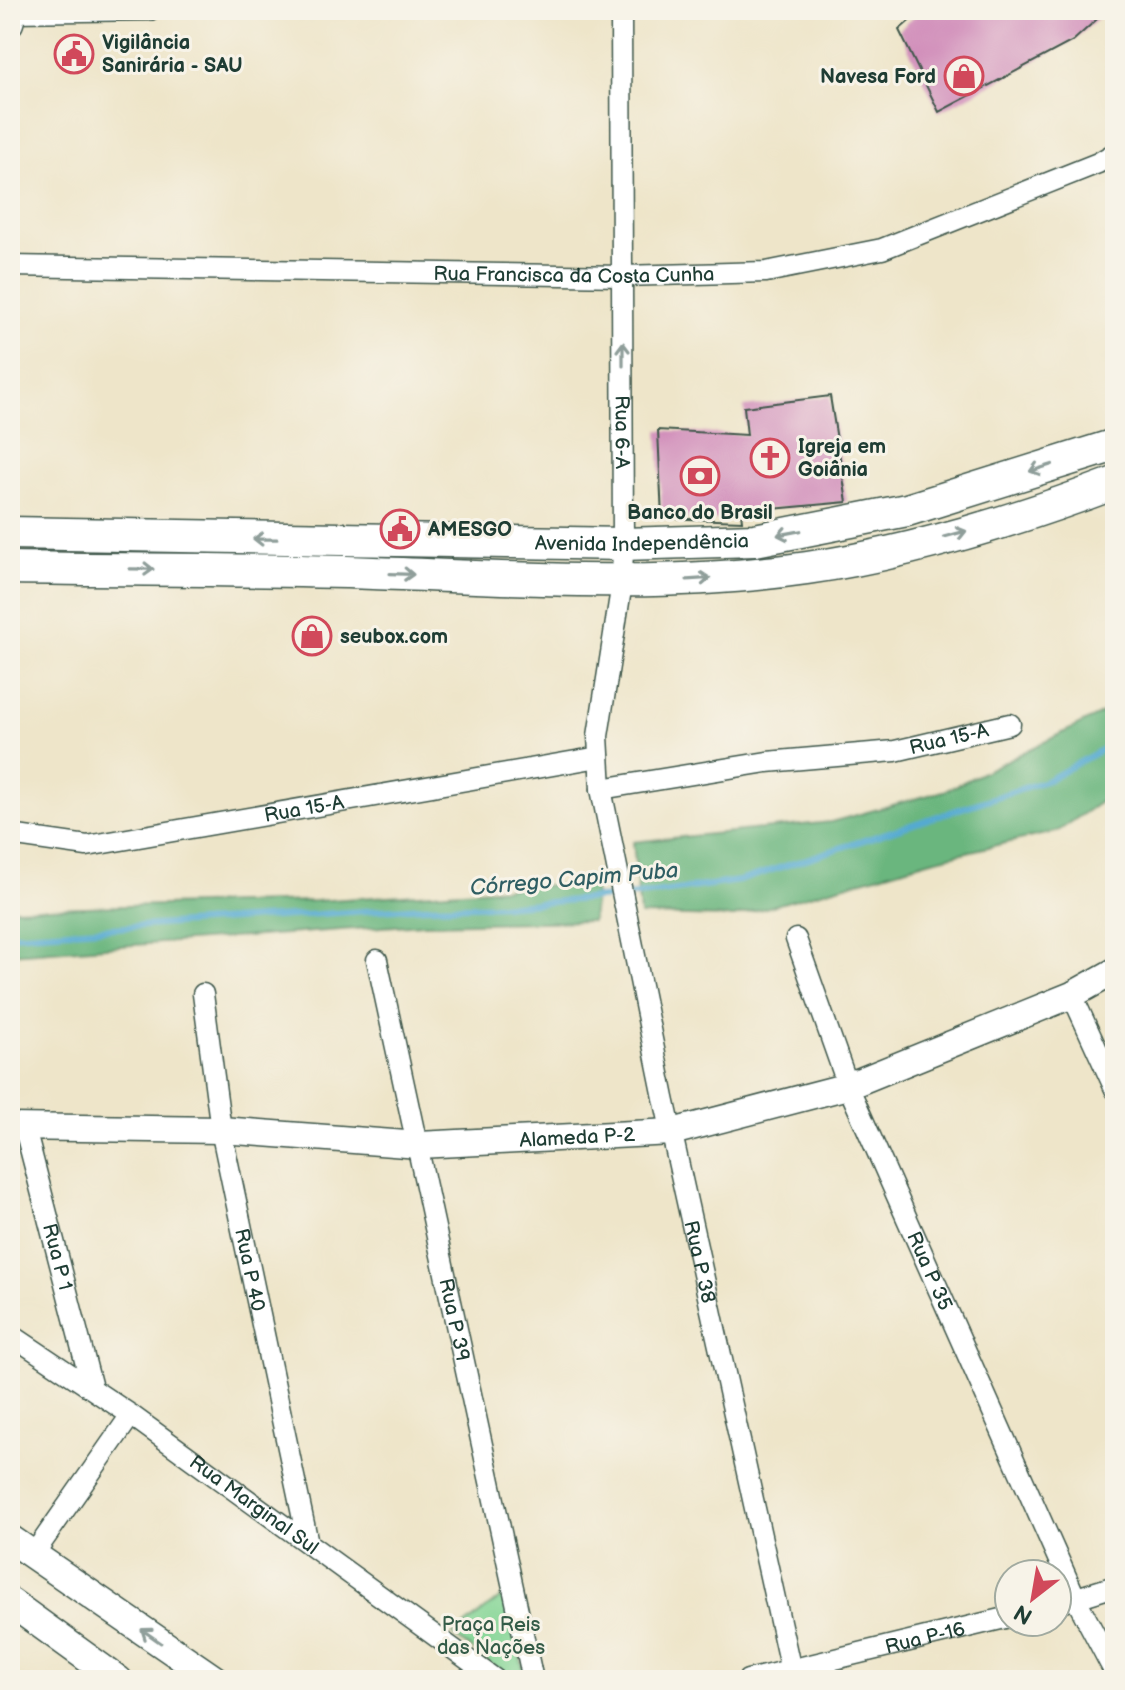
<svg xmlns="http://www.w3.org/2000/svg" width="1125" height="1690" font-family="'Balsamiq Sans',sans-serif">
  <rect width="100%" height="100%" fill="#f7f3e8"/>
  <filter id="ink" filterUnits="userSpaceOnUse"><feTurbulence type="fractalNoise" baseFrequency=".0125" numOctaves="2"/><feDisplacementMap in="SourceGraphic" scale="16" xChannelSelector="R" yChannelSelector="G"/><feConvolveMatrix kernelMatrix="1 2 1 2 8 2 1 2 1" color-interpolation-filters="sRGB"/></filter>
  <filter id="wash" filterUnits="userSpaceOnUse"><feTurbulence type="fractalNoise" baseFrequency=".006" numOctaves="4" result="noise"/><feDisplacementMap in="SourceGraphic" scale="32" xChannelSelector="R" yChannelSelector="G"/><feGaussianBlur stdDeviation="1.8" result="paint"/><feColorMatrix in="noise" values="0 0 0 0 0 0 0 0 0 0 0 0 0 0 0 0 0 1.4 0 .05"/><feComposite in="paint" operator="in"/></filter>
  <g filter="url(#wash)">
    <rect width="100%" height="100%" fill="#eee5c9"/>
    <path fill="#84d595" stroke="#528964" stroke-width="2" d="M505,1594L526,1680H512L453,1635Z"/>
    <path fill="#6bb67e" stroke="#457a59" stroke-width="2" d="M1115,707V792L1058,831L932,860L734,917L640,915L633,842L831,822L947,790Z
      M596,882L592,921L423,924L10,954V909L315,901Z"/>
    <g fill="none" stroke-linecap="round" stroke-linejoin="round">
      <path stroke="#54aad1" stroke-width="6" d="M10,935L424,907L514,905L648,894L739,881L1048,780L1115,742"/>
    </g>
    <g id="blocks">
      <path fill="#d290bb" d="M922,10H1107L1073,41L939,112L899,30Z
        M830,396L847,502L741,512L742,521L662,518L658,430L747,435L744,407Z"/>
    </g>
  </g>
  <g filter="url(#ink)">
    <use href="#blocks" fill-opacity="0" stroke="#3e564a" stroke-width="2"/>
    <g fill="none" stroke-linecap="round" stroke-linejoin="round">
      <defs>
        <g id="minor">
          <path id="s1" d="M621,10L623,544L622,583L598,736L601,789L664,1098L791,1671L804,1680"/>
          <path d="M13,12L150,10"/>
          <path id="s2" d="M10,266L623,276L766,272L882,249L1098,163L1115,153"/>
          <path id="s3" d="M601,789L767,762L895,751L1010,724"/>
          <path id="s4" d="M10,835L87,846L599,757"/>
          <path id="s5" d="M796,939L848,1086L1076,1599L1115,1673"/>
          <path id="s6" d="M377,960L533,1680"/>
          <path id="s7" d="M203,994L221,1130L308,1543"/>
          <path d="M1072,995L1115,1089"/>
          <path id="s8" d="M24,1125L92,1388"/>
          <path id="s9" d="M10,1334L131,1415L496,1680"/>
          <path d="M33,1555L131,1415"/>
          <path d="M1057,1604L1115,1586"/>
          <path id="s10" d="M748,1680L1009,1617"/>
        </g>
        <g id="tertiary">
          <path d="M10,23L14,10"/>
          <path id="s11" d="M10,1127L221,1130L419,1145L672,1132L848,1086L1072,995L1115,971"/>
        </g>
        <path id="secondary" d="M10,1539L215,1680
          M10,1602L118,1680"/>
        <g id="primary">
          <path id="s12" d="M10,533L623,544L755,540L907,510L1115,445"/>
          <path d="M10,568C131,570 252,569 373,573C518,578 662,589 807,568C911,553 1017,520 1115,483"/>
        </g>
      </defs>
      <use href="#minor" stroke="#3e564a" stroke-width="23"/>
      <use href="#tertiary" stroke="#3e564a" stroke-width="29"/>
      <use href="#secondary" stroke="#3e564a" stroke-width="31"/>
      <use href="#primary" stroke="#3e564a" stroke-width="35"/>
      <use href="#minor" stroke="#fff" stroke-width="20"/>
      <use href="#tertiary" stroke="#fff" stroke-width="26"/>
      <use href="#secondary" stroke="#fff" stroke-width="28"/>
      <use href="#primary" stroke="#fff" stroke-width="32"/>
    </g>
    <defs><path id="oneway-shaft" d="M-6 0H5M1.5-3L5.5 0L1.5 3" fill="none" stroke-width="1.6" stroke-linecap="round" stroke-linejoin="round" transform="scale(2)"/></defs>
    <g stroke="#8f9e9a">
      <use href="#oneway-shaft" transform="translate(623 354) rotate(-90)"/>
      <use href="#oneway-shaft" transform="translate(1041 468) rotate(163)"/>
      <use href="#oneway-shaft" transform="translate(789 533) rotate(169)"/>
      <use href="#oneway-shaft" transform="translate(955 534) rotate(-15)"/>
      <use href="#oneway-shaft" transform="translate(265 539) rotate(-179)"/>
      <use href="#oneway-shaft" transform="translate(142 569) rotate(1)"/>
      <use href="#oneway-shaft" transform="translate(402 574) rotate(2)"/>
      <use href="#oneway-shaft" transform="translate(699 579) rotate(-4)"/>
      <use href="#oneway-shaft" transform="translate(151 1636) rotate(-145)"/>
    </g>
  </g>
  <defs>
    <symbol id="civic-ring" viewBox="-11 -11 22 22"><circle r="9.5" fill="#f7f3e8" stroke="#d1495b" stroke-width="1.5"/><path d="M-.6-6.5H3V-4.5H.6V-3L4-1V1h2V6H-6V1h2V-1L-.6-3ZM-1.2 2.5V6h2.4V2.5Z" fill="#d1495b"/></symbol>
    <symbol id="shop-ring" viewBox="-11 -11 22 22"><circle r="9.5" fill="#f7f3e8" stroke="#d1495b" stroke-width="1.5"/><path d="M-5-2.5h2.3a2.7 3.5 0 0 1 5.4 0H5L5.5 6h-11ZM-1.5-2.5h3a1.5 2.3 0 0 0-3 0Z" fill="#d1495b"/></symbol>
    <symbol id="church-ring" viewBox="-11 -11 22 22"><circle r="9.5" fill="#f7f3e8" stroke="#d1495b" stroke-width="1.5"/><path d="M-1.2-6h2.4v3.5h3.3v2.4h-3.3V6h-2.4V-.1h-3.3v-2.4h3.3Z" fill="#d1495b"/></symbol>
    <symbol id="bank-ring" viewBox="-11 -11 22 22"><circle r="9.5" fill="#f7f3e8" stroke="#d1495b" stroke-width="1.5"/><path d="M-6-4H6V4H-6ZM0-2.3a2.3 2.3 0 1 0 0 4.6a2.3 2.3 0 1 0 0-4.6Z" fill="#d1495b"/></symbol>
  </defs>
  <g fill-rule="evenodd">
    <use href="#civic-ring" x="52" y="32" width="44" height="44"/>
    <use href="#shop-ring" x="942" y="54" width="44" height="44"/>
    <use href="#church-ring" x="748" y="436" width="44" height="44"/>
    <use href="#bank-ring" x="678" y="454" width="44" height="44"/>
    <use href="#civic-ring" x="378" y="507" width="44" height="44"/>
    <use href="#shop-ring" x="290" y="614" width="44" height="44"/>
  </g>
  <g text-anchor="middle" stroke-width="6" stroke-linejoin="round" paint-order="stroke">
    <g font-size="20" font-weight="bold" fill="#1f3d34" stroke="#f7f3e8" text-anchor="start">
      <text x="102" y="49">Vigilância<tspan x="102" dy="23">Sanirária - SAU</tspan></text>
      <text x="936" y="83" text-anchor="end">Navesa Ford</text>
      <text x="798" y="453">Igreja em<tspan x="798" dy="23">Goiânia</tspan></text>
      <text x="700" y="519" text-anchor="middle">Banco do Brasil</text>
      <text x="428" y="536">AMESGO</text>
      <text x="340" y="643">seubox.com</text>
    </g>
    <g font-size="20" fill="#1f3d34" stroke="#f7f3e8">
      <text dy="7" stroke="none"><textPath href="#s2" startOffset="564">Rua Francisca da Costa Cunha</textPath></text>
      <text dy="7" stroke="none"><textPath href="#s1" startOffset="422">Rua 6-A</textPath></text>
      <text dy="7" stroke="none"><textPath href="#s12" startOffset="632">Avenida Independência</textPath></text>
      <text dy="7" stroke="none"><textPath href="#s3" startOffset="352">Rua 15-A</textPath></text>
      <text dy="7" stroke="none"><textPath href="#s4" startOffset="298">Rua 15-A</textPath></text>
      <text dy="7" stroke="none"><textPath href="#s11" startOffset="568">Alameda P-2</textPath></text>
      <text dy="7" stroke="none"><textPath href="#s8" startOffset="136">Rua P 1</textPath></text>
      <text dy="7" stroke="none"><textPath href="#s1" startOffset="1264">Rua P 38</textPath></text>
      <text dy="7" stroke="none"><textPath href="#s7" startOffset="280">Rua P 40</textPath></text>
      <text dy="7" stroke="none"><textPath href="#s5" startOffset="358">Rua P 35</textPath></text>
      <text dy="7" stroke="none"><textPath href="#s6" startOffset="368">Rua P 39</textPath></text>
      <text dy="7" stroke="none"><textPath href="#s9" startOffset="298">Rua Marginal Sul</textPath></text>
      <text dy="7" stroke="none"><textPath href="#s10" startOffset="182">Rua P-16</textPath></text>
    </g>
    <g font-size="20" fill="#335b47" stroke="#f7f3e8">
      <text x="491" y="1631">Praça Reis<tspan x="491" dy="23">das Nações</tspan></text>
    </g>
    <g font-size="22" font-style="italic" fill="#2f5e63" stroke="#f7f3e8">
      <text transform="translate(574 878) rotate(-5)" y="8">Córrego Capim Puba</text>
    </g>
  </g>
  <rect width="1125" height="1690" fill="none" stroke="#f7f3e8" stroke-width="40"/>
  <g transform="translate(1033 1598) rotate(211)"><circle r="38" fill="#f7f3e8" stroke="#a1aaa0" stroke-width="2"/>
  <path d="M0-6L14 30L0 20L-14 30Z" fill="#d1495b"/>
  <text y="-12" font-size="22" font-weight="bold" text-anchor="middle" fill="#1f3d34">N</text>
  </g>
</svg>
